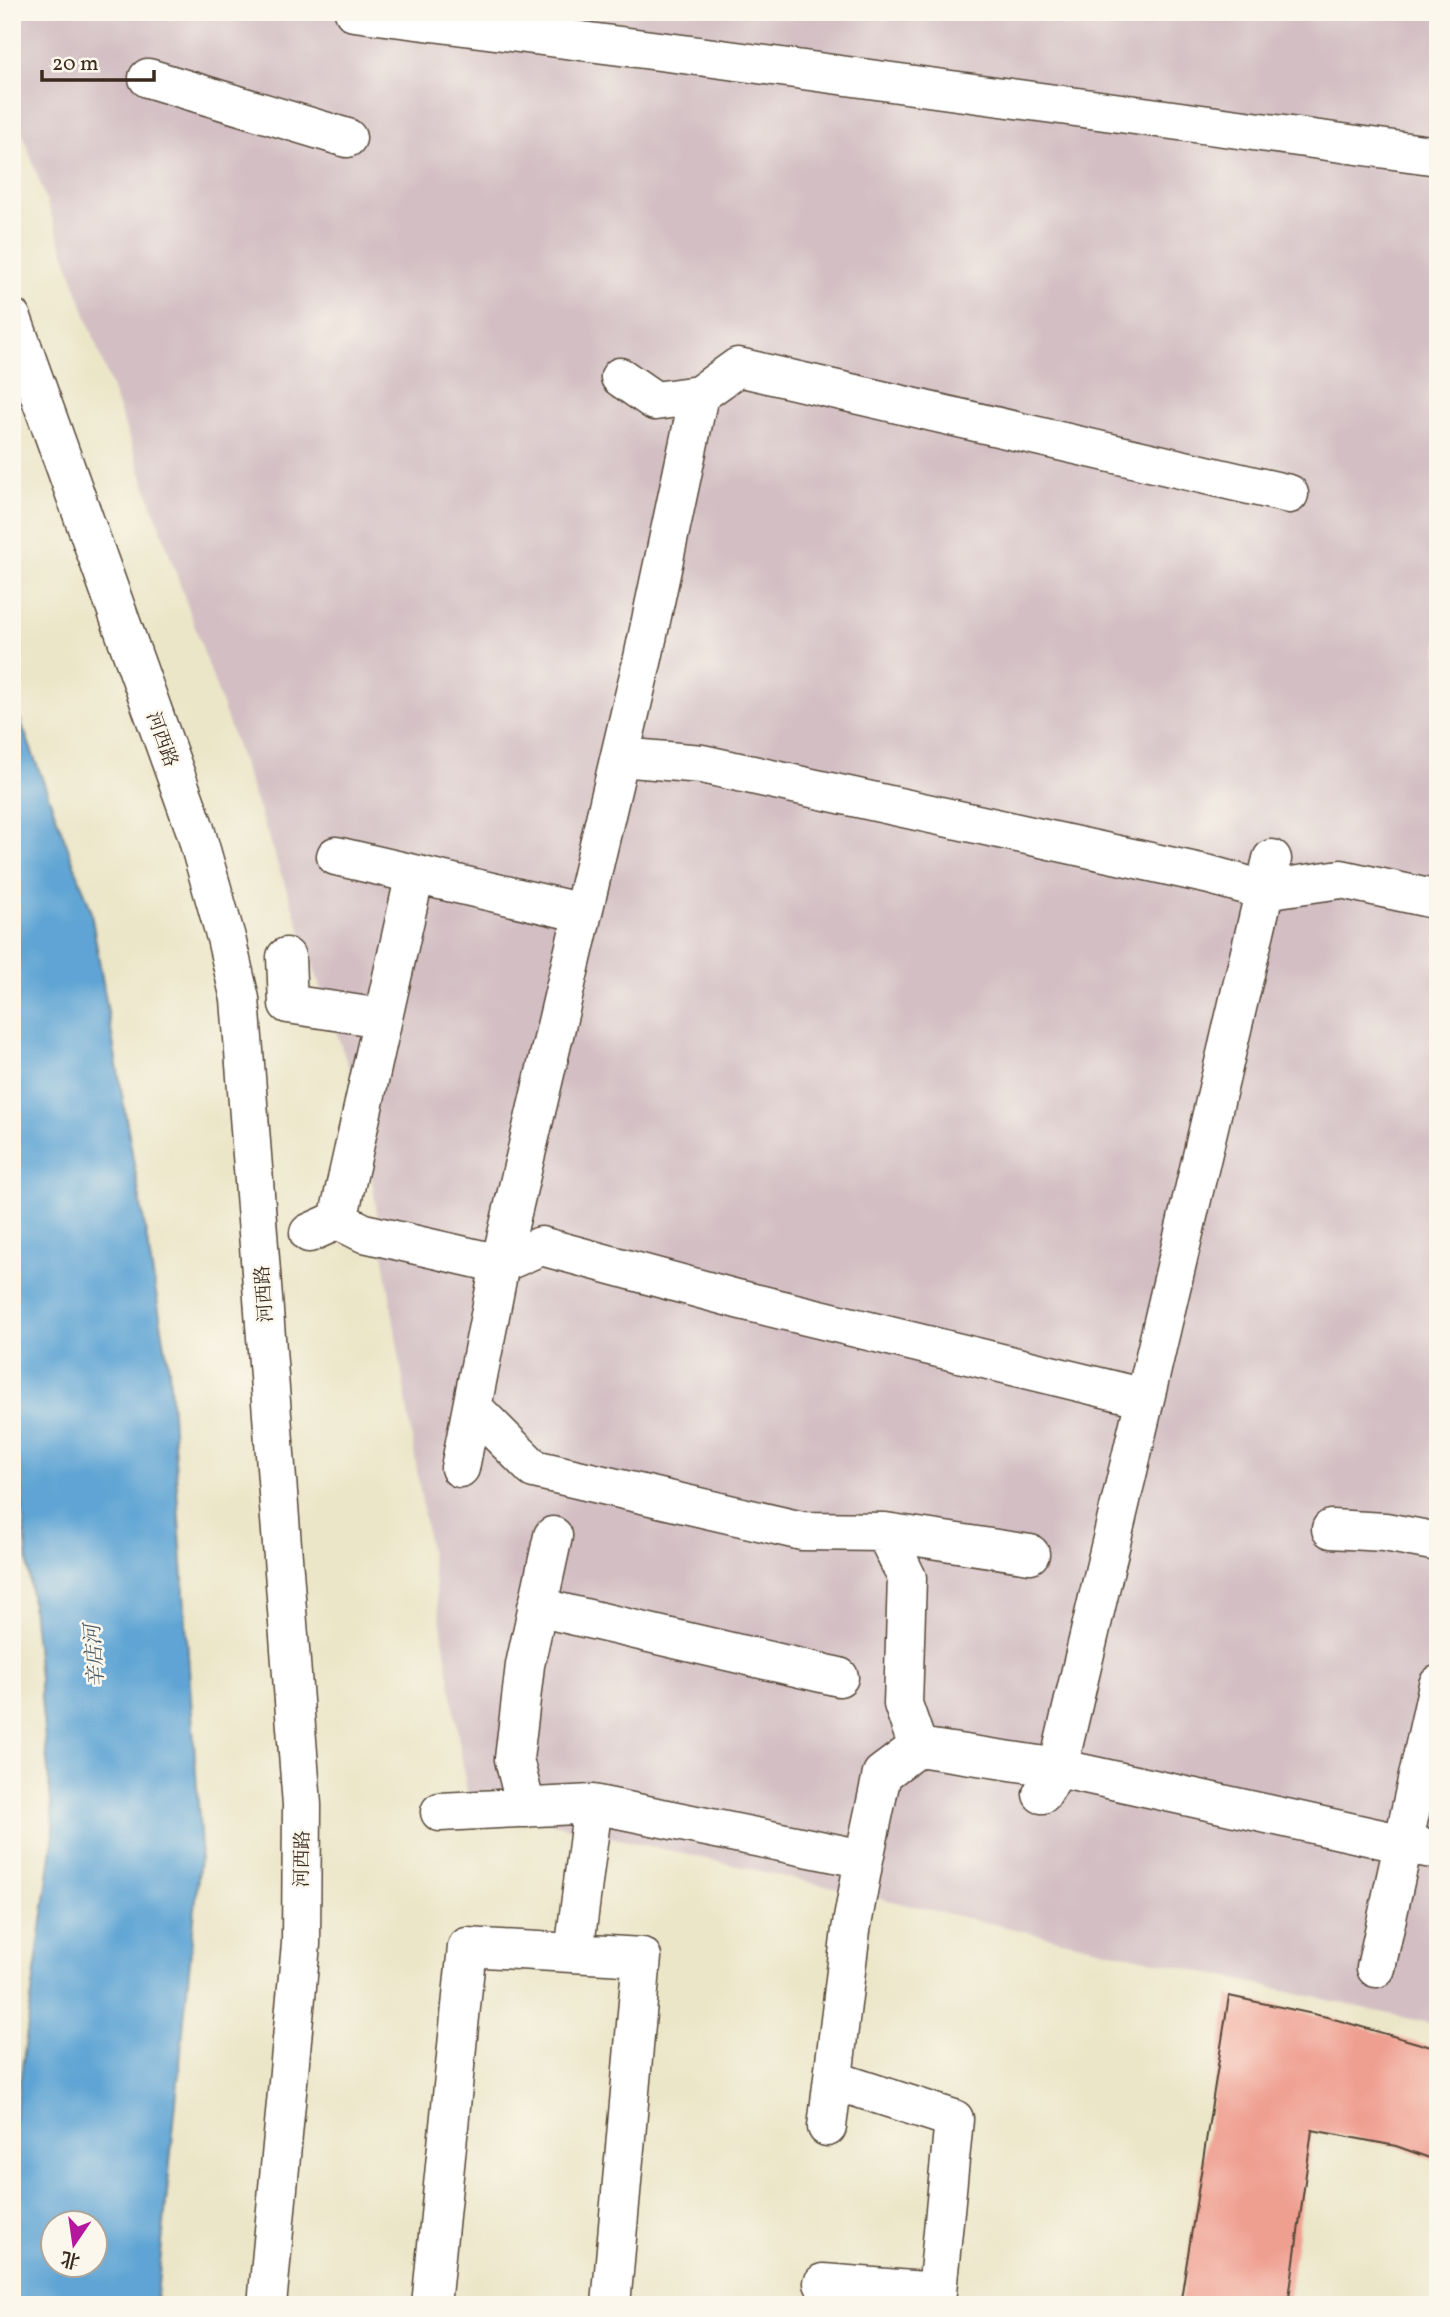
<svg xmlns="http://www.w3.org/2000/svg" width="1450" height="2317" font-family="Vollkorn,'Noto Serif SC',serif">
  <rect width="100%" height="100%" fill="#fbf7ec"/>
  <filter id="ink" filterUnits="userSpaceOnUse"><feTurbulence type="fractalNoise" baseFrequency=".0143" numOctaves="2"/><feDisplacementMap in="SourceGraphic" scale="14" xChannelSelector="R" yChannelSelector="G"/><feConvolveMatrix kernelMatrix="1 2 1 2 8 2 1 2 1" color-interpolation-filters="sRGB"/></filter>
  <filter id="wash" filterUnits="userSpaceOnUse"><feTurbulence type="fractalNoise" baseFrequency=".00686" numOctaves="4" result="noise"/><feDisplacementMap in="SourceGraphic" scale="28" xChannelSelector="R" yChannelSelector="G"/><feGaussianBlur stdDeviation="1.57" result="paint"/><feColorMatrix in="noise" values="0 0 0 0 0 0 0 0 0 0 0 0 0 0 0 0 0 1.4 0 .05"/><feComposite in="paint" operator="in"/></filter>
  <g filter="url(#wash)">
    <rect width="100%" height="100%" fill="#ece6c9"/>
    <path fill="#d2bec3" d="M12,12H1438V2025L469,1805L359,1097L12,103Z"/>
    <path fill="#5fa4d4" stroke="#4d6779" stroke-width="2" fill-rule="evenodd" d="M12,698L90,907L169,1369L201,1848L156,2305H12V2141L54,1833L12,1399ZM52,2222H94V2264H52Z"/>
    <g id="blocks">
      <path fill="#ef9f90" d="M1229,1996L1327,2017L1438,2049V2161L1396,2146L1312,2130L1288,2305H1180Z"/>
    </g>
  </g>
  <g filter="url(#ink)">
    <use href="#blocks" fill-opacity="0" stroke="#564638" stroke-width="2"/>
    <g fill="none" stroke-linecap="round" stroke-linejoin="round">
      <defs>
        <path id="minor" d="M354,12L714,58L1438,156
          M148,78L347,138
          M12,318L195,829L226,938L240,999L302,1805L301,1944L267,2305
          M620,377L655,401L699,395L738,367L1289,494
          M620,757L702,764L1210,875L1264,890L1341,879L1438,900
          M336,856L583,913
          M286,957L288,1004L382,1018
          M338,1220L364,1233L500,1264L541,1246L737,1299L1145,1398
          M309,1233L338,1220L415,874
          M472,1407L534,1469L802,1531L885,1532L1030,1554
          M460,1468L500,1264L643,658L699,395
          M1331,1529L1385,1532L1438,1542
          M885,1532L907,1578L903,1704L918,1747L1058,1768L1404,1844L1438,1850
          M537,1607L839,1677
          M1042,1794L1058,1768L1272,859
          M526,1808L514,1759L525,1665L553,1536
          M440,1812L593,1804L864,1859L882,1774L918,1747
          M574,1953L593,1804
          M1376,1968L1438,1685
          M827,2127L851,1930L864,1859
          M823,2283L937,2292L954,2119L833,2080
          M431,2305L467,1947L642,1957L611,2305"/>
      </defs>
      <use href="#minor" stroke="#564638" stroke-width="41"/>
      <use href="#minor" stroke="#fff" stroke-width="38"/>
    </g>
  </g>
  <g text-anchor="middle" stroke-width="5" stroke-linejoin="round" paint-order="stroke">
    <g font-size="19" fill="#3b2a1e" stroke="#fbf7ec">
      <text transform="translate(163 739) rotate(70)" y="7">河西路</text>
      <text transform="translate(263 1294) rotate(-94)" y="7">河西路</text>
      <text transform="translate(301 1859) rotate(-89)" y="7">河西路</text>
    </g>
    <g font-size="21" font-style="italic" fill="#495b67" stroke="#fbf7ec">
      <text transform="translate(94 1656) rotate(-94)" y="7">辛店河</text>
    </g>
  </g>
  <rect width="1450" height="2317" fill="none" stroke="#fbf7ec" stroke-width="42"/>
  <g transform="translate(74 2244) rotate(193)"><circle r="33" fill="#fbf7ec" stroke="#aea59a" stroke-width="2"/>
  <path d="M0-5L12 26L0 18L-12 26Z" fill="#b5179e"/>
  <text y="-10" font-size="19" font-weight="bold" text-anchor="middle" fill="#3b2a1e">北</text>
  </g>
  <path d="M42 70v10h112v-10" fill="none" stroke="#3b2a1e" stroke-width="3.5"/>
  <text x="52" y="70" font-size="21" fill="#3b2a1e" stroke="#fbf7ec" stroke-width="5" paint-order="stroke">20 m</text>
</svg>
